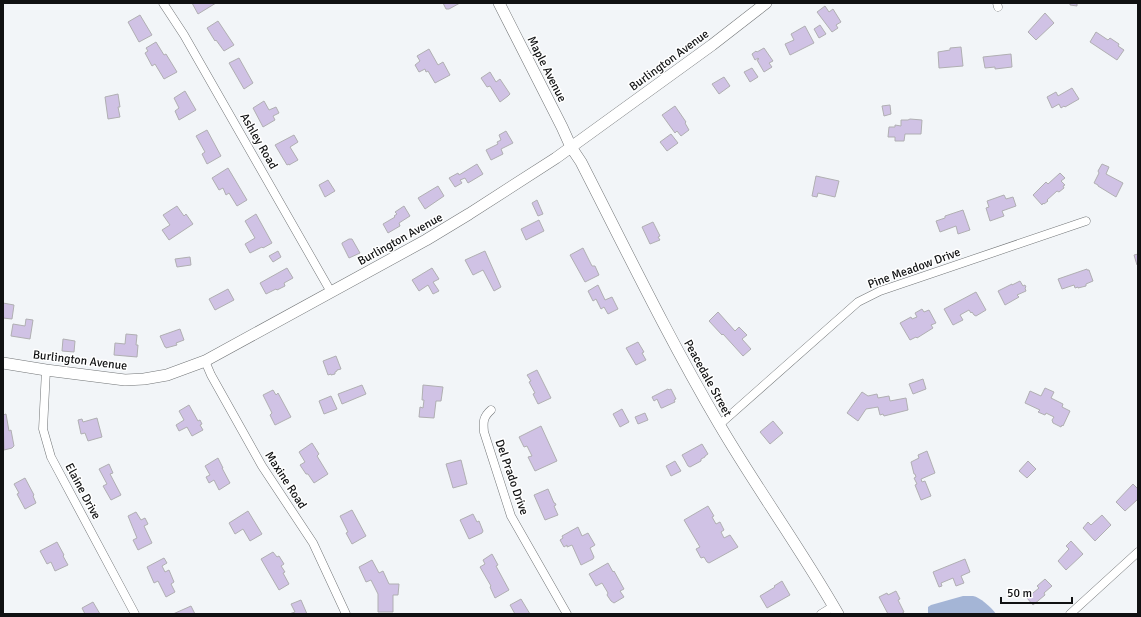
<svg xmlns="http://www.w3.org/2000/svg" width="1141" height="617" font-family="Signika,sans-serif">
  <rect width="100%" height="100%" fill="#f2f5f8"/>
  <path fill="#a4b5d6" d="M963,596C966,596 970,596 973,596C980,597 992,608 996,614H928V607L931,605Z"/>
  <path fill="#d0c2e5" stroke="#b0afb2" d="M192,3H216L198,14Z
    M443,3H460L449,9H446Z
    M1070,3H1077V6L1070,5Z
    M825,6L829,12L833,9L841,22L836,25L838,28L832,32L817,12Z
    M1045,13L1054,23L1036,40L1028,32Z
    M140,15L152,35L139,42L128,22Z
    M218,21L234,45L224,51L216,40L215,41L207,28Z
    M820,25L826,34L819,38L814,29Z
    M805,26L814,43L790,55L785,44L794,40L791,34Z
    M1096,32L1108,40L1110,38L1119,44L1118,46L1124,50L1117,60L1090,42Z
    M156,42L164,55L166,54L177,72L164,79L155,64L152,66L145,53L148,51L146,48Z
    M961,47L963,66L939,68L938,52L950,50V48Z
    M764,48L773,61L769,63L772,67L764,72L757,60L759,59L758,58L755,60L752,54L756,51L757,52Z
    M429,49L438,65L443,62L450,75L435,83L428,71L426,72L425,69L419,72L415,65L420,61L417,56Z
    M1011,54L1012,67L995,69V67L985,68L983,57Z
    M239,58L253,83L244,89L229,63Z
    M752,68L758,77L750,82L744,72Z
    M490,72L496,82L500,79L510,94L508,96L500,102L490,86L487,87L481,78Z
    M724,77L730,86L719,94L712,84Z
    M1072,88L1079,99L1065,107L1064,106L1061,108L1059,104L1052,108L1047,97L1056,92L1058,96Z
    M185,91L196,110L179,120L175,111L179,108L174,98Z
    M118,94L120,107H118L120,117L108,119L105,97Z
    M264,101L269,110L276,107L279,113L273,116L275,120L263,127L253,108Z
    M890,105L891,114L884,116L882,106Z
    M675,106L686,122L685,123L689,130L681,136L677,131L675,133L662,115Z
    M910,119L922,120L921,134H905L904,141H895V137H888L889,127H895V125L901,126V120H908Z
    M207,130L221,156L207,164L202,154L205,152L196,136Z
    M506,131L513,143L501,149L503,154L491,160L486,150L498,144L497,142L501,140L499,135Z
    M671,134L678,143L667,151L660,142Z
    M294,135L298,142L290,147L298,160L289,165V164L287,165L275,145Z
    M477,164L483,174L468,183L465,178L460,180L462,183L455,187L449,178L458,173L459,175Z
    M1102,164L1109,167L1106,174L1123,183L1116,197L1098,186V185L1094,183L1099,173L1098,171Z
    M228,168L247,200L237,206L229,193L226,195L223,188L219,190L212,178Z
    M1060,173L1065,178L1061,181L1065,185L1063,186L1064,188L1059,192L1057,191L1047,200L1048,201L1044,204L1043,203L1042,205L1033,195L1046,182L1048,184Z
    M816,176L839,181L835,197L818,193L817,197L812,196Z
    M328,180L335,191L325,197L319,185Z
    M438,186L444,196L425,209L418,198Z
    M1004,195L1006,199L1013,197L1016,206L1002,211L1004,216L990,221L986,208L989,207L987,201Z
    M537,200L543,214L538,216L532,203Z
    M177,206L184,216L186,214L193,224L169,240L162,230L170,225L163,215Z
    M404,206L410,216L399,223L400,226L388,233L383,224L395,217L394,216L397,214L395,212Z
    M963,210L970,230L958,234L956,226L940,232L936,221L945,218V216Z
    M256,214L272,243L263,248L262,247L250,253L245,244L255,238L245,221Z
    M539,220L544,231L526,240L521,229Z
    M653,222L660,236L658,237L660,240L650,244L642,227Z
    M349,239H352L360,253L349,258L342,244V243Z
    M583,248L592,266H595L599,275L585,282L570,255Z
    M278,251L281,257L273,262L269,256Z
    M485,251L501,287L494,291L483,270L473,275L465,260Z
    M1138,254V265H1137L1134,255Z
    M190,257L191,265L177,267L175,259Z
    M287,268L293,278L284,283L285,286L277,290L276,289L266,294L260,283Z
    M432,268L439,279L433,282L439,291L433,294L428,285L419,291L412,280Z
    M1087,269V270H1089L1093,281L1086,284V286L1078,288V287L1075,288L1074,285L1062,289L1058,279Z
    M1020,281L1023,286L1025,285L1026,287L1025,288L1026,291L1017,295L1019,297L1005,305L998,291L1012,284V285Z
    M598,285L605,300L612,297L618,309L608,314L604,307L601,309L596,299L593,301L588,291Z
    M228,289L234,300L215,310L209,299Z
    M976,292L986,310L976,316L974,315L972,312L971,313L969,310L960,315L963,320L953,325L944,309Z
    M3,303L14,305L12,319L3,318Z
    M922,309L924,312L929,310L936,323L931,325L933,328L917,338L916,337L910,340L900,323L911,317L912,319L917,317L915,313Z
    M718,312L735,331L739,327L747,335L742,339L751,349L743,356L723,334L722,335L709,321Z
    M26,319L33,320L30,339L11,336L13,324L25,326Z
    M180,329L184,340L176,343L177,345L166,348V347H165L160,336Z
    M126,334L137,335L136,345H138L137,357L114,355L115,343L125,344Z
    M63,339L75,341L74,352L62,351Z
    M638,342L644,352L642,353L646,360L636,365L626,348Z
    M336,356L341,369L337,370V371L335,372V374L331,375V374L328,375L323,361Z
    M537,370L551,398L538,404L533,394L535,393L529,382L531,381L527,375Z
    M923,379L926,389L913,394L909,384Z
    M362,385L366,394L342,404L338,394Z
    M423,385L443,387L441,401H436L434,418L419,417L420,407L423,408L424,400H422Z
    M1045,388L1054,392L1051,398L1063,404L1062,407L1070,411L1063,426L1062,425L1061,427L1053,423L1052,420L1054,417L1046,413L1045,415L1038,412L1040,410L1025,403L1030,391L1041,396Z
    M668,389L669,390L671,389L676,399L674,400L675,402L662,408H661L657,399L654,401L652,397Z
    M273,390L276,395L278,393L291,417L275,425L270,415L272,413L263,395Z
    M862,392L868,396L877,394L878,398L889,396L890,401L906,398L908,410L884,416L883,414L880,415L878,407L866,409L858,421L847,413Z
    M331,396L337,409L324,414L319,401Z
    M189,405L198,421L200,420L202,424L200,425L203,430L192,436L187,427L179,431L176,425L184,420L179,411Z
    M622,409L629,422L620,427L613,414Z
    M645,413L648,420L638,424L635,417Z
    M6,414L9,431L11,430L14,446L12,448L4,450L3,415Z
    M97,418L102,437L88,441L85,433L81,434L78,420L82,419L83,422Z
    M773,421L783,433L770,444L760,432Z
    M541,426L557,461L535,471L528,457L532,456L527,446L524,447L519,437Z
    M312,443L319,454L317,456L328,474L314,483L308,474H306L300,465L305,462L299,452Z
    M702,444L708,454L705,456V457L701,459V461L690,467L688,466L682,455Z
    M927,451L935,473L921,479L922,482L925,481L931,496L921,500L915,485L917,484L914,478L916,477L915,474H914L911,462L919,458L918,455Z
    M218,458L223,468H222L230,483L219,490L214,480L209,483L206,477L210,475L205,466Z
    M461,460L467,484L453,488L446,464Z
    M675,461L681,471L671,476L666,466Z
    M1028,461L1036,469L1027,478L1019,471Z
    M109,464L113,473L110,474L121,495L111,500L103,486L107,484L99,469Z
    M25,478L34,495L33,496L36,503L25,509L17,494L19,493L14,484Z
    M1133,484L1138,489V499L1125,511L1116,502Z
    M548,489L554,503H555L556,505L554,506L558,515L545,520L534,495Z
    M708,506L714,516L712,517L716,524L720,522L724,530L721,532L724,538L730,535L738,547L709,563L707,562L704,557L701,558L696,549L700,547L684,520Z
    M352,510L366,536L352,544L346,533L348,532L340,516Z
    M248,511L262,534L250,541L243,529L235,534L229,523Z
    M136,512L141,520L145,518L148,524L144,526L152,543L138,550L133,540L137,538L128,516Z
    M473,514L477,522L479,521L483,531L482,533L469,539L460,520Z
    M1102,515L1111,525L1095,541L1083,528L1088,522L1091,525Z
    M578,527L582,536L588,533L595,545L590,548L594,557L593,559L581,565L572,545L567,547V545L564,547L560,540L563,538L562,536Z
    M1071,541L1083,554L1066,570L1058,561L1069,549L1066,546Z
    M57,542L64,555L63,556L68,565L55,571L51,562L47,564L40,551Z
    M273,552L277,557L279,556L284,564L281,566L285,572L283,573L289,584L279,590L261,559Z
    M492,554L498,565L496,566L509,590L495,598L490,587L491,586L480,567L485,564L483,560Z
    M164,558L167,563L162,566L165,572L169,570L174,582L171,584L175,592L166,597L158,581L154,583L147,567Z
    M965,559L970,572L961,576L964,583L956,586L953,578L941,583L942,586L939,587L933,572Z
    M372,560L379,573L383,571L389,584H399L398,595H393V612H378V594L371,580L366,582L359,567Z
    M608,563L613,572L614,571L624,589L620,591L624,597L614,603L611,601L607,595L608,593L602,583L596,586L589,574Z
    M1045,579L1052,586L1044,593L1045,595L1033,605L1027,598L1039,588L1037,586Z
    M782,581L790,595L767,608L760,596L775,587L774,586Z
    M896,591L900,599L898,600L904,612L901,614H888L879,597L887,593L888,595Z
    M521,599L530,614H515L510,605Z
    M301,600L307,614H289L295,612L291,604Z
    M93,602L100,614H85L82,608Z
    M191,606L195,614H173Z"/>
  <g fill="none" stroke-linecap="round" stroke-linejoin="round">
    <defs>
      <path id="minor" d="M163,3L184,35L331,292
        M997,3L998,7
        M205,361L211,375L262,466L313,543L346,614
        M46,370L43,429L51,457L135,614
        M491,410C483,417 483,422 484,432L511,516L567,614
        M719,425L858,302L880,291L1086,221
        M821,614L834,606
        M1070,614L1138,552"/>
      <path id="secondary" d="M499,3L562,127L571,147L581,162C626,250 669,339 719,424C757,489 801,549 838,614
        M3,363L46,370L125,380L144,379L167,375L205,361L426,240L469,214L556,158L712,45L766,3"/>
    </defs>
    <use href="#minor" stroke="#727577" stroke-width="9"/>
    <use href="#secondary" stroke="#727577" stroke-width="12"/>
    <use href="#minor" stroke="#fff" stroke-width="8"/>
    <use href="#secondary" stroke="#fff" stroke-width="11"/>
  </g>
  <g text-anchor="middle" stroke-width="3" stroke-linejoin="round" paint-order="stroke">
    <g font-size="12" fill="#101112" stroke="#fff">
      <text transform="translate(669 60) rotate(-36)" y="4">Burlington Avenue</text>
      <text transform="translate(547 69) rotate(63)" y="4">Maple Avenue</text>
      <text transform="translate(259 141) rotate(60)" y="4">Ashley Road</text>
      <text transform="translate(400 239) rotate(-29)" y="4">Burlington Avenue</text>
      <text transform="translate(914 268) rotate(-20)" y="4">Pine Meadow Drive</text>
      <text transform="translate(80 360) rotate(7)" y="4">Burlington Avenue</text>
      <text transform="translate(708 378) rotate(61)" y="4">Peacedale Street</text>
      <text transform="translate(512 477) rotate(71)" y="4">Del Prado Drive</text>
      <text transform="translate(286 480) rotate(57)" y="4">Maxine Road</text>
      <text transform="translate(83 491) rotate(62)" y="4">Elaine Drive</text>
    </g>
  </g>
  <rect width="1141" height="617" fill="none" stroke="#101112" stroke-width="8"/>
  <path d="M1001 597v6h71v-6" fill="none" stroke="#101112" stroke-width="2"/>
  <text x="1007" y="597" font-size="12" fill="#101112" stroke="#ffffff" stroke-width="3" paint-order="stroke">50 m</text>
</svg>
